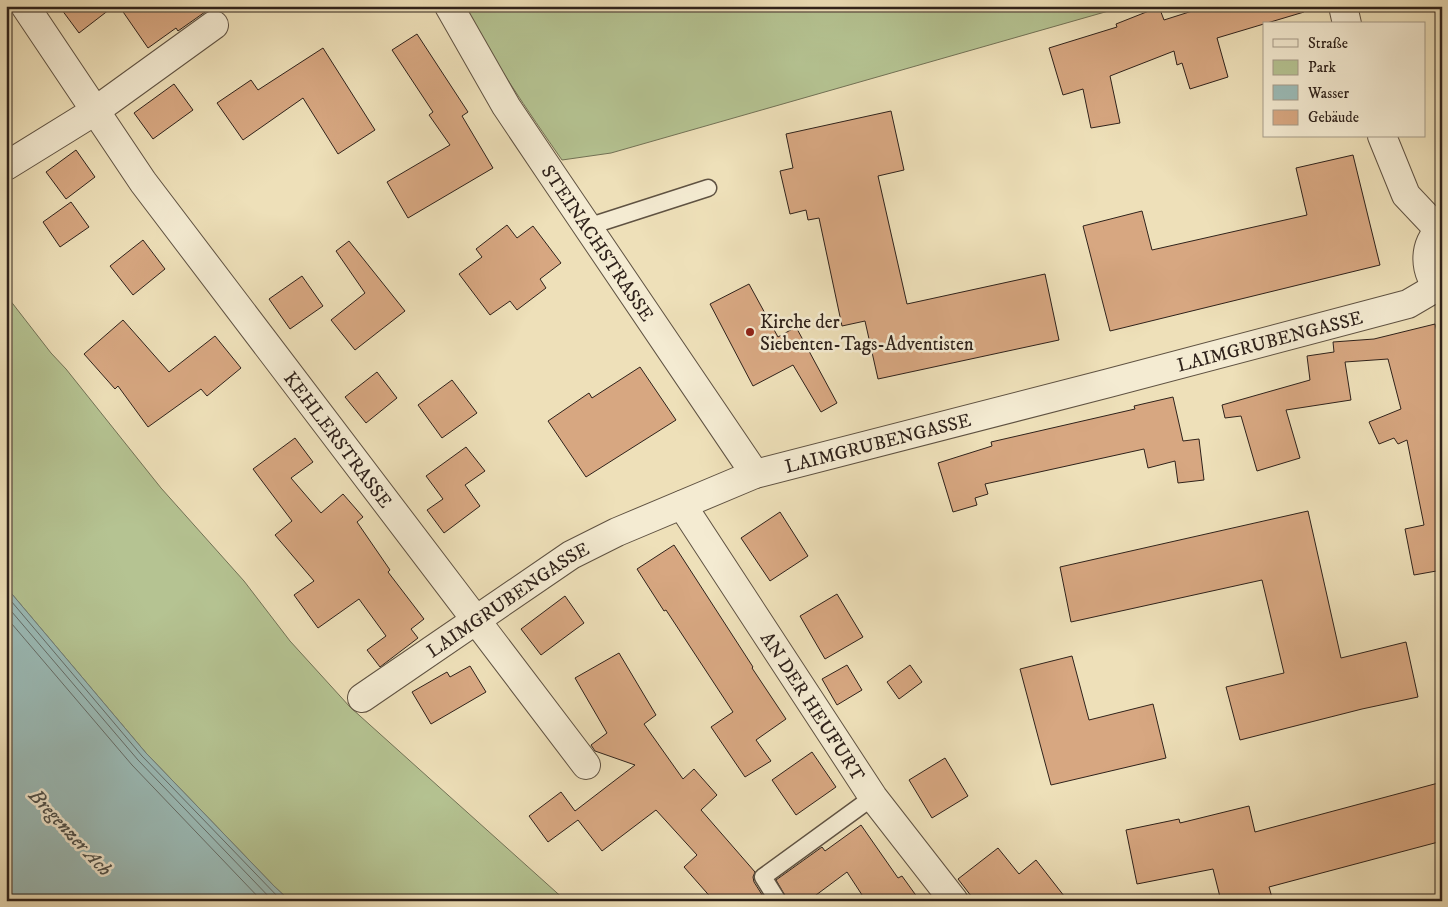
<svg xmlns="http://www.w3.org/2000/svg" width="1448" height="907" font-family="'IM FELL DW Pica',serif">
  <rect width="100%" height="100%" fill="#eee0b9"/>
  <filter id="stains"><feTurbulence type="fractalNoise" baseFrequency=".004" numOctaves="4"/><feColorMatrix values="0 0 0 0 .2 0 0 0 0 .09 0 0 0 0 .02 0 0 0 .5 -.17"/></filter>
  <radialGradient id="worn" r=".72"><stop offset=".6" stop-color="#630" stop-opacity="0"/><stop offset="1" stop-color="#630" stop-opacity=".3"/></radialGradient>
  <path fill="#b5c392" stroke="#727256" d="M464,6H1126L611,153L562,160C527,110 493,60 464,6Z
    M6,295L51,353L66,369L161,488L244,581L290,641L350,707L566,901H290L274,886L146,753L6,587Z"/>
  <path fill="#9bbbb7" stroke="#707e79" d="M6,587L146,753L274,886L290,901H6Z"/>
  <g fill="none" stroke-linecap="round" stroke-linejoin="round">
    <path stroke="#656e69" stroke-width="1" d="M6,595L142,756L282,901
      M6,605L138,760L273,901
      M6,617L132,765L262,901"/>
  </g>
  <path fill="#d7a781" stroke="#2f221b" d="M59,6H114L79,33Z
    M119,6H221L215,10L205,12L178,31L176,28L148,48Z
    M1208,6H1304V12L1217,38L1228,77L1190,89L1182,63L1177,65L1174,51L1110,76L1120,123L1091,128L1083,89L1063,95L1049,48L1117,27L1116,24L1159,7L1164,20Z
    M417,34L468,112L462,116L493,168L408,218L387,182L450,145L429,115L433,112L392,50Z
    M323,48L375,130L338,154L303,98L243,140L217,103L251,80L258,90Z
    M174,84L193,110L153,139L134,113Z
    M891,111L904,170L878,176L907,304L1045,274L1059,340L878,379L865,321L842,326L819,218L808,220L806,210L790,214L780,171L793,168L786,134Z
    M76,150L95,177L66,199L46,172Z
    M1353,155L1380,265L1110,331L1083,226L1142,211L1152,250L1307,215L1296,168Z
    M71,202L89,227L60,247L43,222Z
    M507,225L517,238L533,226L561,263L540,279L546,288L517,310L510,301L490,315L459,274L482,257L476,249Z
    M143,240L165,269L133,295L110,266Z
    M349,241L405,311L355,350L331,320L365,293L336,251Z
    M302,276L323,306L290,329L269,299Z
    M749,284L778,337L796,327L837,403L821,412L793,365L753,386L710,304Z
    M123,320L169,372L215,336L241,368L207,396L201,389L148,427L118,386L115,389L84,354Z
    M1435,324L1442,350V570L1414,575L1405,529L1424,525L1407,440L1398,444L1394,438L1379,444L1369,422L1401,409L1388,359L1345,362L1351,400L1286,410L1300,458L1257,471L1241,416L1225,418L1222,405L1310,380L1307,356L1334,352L1333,342L1374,339Z
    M640,367L676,420L586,477L548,421L589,393L592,398Z
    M377,372L397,398L366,423L345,397Z
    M452,380L477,413L442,438L418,405Z
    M1173,397L1183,441L1199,439L1204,480L1178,483L1175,461L1148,468L1144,449L985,484L988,494L975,498L977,505L953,512L938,463L992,446L991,442L1135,409L1134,406Z
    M295,438L313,462L291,478L321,513L343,494L363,517L357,522L390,570L388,572L424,619L411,629L418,638L380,667L367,650L386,636L359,599L318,628L294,595L314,581L275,535L292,521L253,469Z
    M466,447L485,471L465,485L480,506L444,533L427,510L443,499L426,476Z
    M1308,511L1341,658L1406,642L1418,697L1362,709L1240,740L1226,687L1284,673L1262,580L1071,622L1060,567Z
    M780,512L808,556L770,581L741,538Z
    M674,545L753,667L752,668L786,719L756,740L771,761L745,777L711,727L733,712L666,610L664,611L637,569Z
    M837,594L863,637L825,659L800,616Z
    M565,596L584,623L541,655L521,629Z
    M619,653L656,715L644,724L683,779L694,769L717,795L701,810L755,872L753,877L754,882L766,901H714L684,867L697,855L656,810L602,851L578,820L548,842L529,816L561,792L575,811L635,765L595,751L591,745L607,733L575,678Z
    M1072,656L1089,720L1153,704L1166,758L1051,785L1020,669Z
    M847,665L862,690L837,705L822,679Z
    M910,665L922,682L899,699L887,682Z
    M470,666L486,692L431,724L412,692L447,672L450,677Z
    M812,752L836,787L796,815L772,780Z
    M945,758L968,796L932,818L909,780Z
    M1442,782V841L1269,887L1273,901H1221L1213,869L1137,884L1126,830L1179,819L1180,823L1249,806L1255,832Z
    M861,825L898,878L902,876L920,901H866L847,872L808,901H788L776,880L822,847L825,851Z
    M998,848L1019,874L1036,860L1068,901H975L958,879Z"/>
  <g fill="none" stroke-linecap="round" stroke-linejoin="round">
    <defs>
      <path id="lane" d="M587,227L708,188
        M778,901L763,877L873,797"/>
      <g id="street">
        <path id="s1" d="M25,6L143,182L586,765"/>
        <path id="s2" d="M449,6L506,106L551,173L755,474"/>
        <path d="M1343,6L1347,24"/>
        <path d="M1382,136L1406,195L1439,230"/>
        <path d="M6,166L95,111L214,25"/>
        <path d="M1442,228C1422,243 1423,275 1442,291"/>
        <path id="s3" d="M682,505L873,797L954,901"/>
        <path id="s4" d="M362,698L571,555L617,532L755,474L1109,383L1408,304L1437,287"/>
      </g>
    </defs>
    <use href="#lane" stroke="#5f5242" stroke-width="19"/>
    <use href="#street" stroke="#5f5242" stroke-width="30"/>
    <use href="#lane" stroke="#f4ebd2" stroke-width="16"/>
    <use href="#street" stroke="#f4ebd2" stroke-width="28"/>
  </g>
  <circle fill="#8f2418" stroke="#f4ebd2" stroke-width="2" cx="750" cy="332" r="5"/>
  <g text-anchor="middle" stroke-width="5" stroke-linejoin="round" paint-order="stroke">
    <g font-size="19" fill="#2f221b" stroke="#f4ebd2">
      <text dy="7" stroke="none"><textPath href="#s2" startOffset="280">STEINACHSTRASSE</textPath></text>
      <text dy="7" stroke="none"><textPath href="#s4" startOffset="986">LAIMGRUBENGASSE</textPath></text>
      <text dy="7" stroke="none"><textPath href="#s1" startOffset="535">KEHLERSTRASSE</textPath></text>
      <text dy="7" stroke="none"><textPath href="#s4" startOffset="581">LAIMGRUBENGASSE</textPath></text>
      <text dy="7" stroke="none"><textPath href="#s4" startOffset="176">LAIMGRUBENGASSE</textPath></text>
      <text dy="7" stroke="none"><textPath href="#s3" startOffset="240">AN DER HEUFURT</textPath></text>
    </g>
    <g font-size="19" fill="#2f221b" stroke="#f4ebd2" text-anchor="start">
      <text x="760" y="328">Kirche der<tspan x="760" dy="22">Siebenten-Tags-Adventisten</tspan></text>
    </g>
    <g font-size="20" font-style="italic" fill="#4f504a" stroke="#f4ebd2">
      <text transform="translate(71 832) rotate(47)" y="7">Bregenzer Ach</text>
    </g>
  </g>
  <rect width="1448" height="907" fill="none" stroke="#eee0b9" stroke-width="25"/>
  <rect x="8" y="8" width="1433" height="892" fill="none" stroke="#2f221b" stroke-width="2.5"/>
  <rect x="12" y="12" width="1423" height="882" fill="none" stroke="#2f221b"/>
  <rect x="1263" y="22" width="162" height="115" fill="#f4ebd2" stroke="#a59b89"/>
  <rect x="1273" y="39" width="25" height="8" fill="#f4ebd2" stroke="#a59b89"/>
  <text x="1308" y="48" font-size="15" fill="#2f221b">Straße</text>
  <rect x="1273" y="60" width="25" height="15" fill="#b5c392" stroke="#a59b89"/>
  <text x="1308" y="72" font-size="15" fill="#2f221b">Park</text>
  <rect x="1273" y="85" width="25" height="15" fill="#9bbbb7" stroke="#a59b89"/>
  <text x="1308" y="98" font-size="15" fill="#2f221b">Wasser</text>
  <rect x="1273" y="110" width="25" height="15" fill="#d7a781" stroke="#a59b89"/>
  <text x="1308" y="122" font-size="15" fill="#2f221b">Gebäude</text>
  <rect width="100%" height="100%" filter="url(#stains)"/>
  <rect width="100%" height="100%" fill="url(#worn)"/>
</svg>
